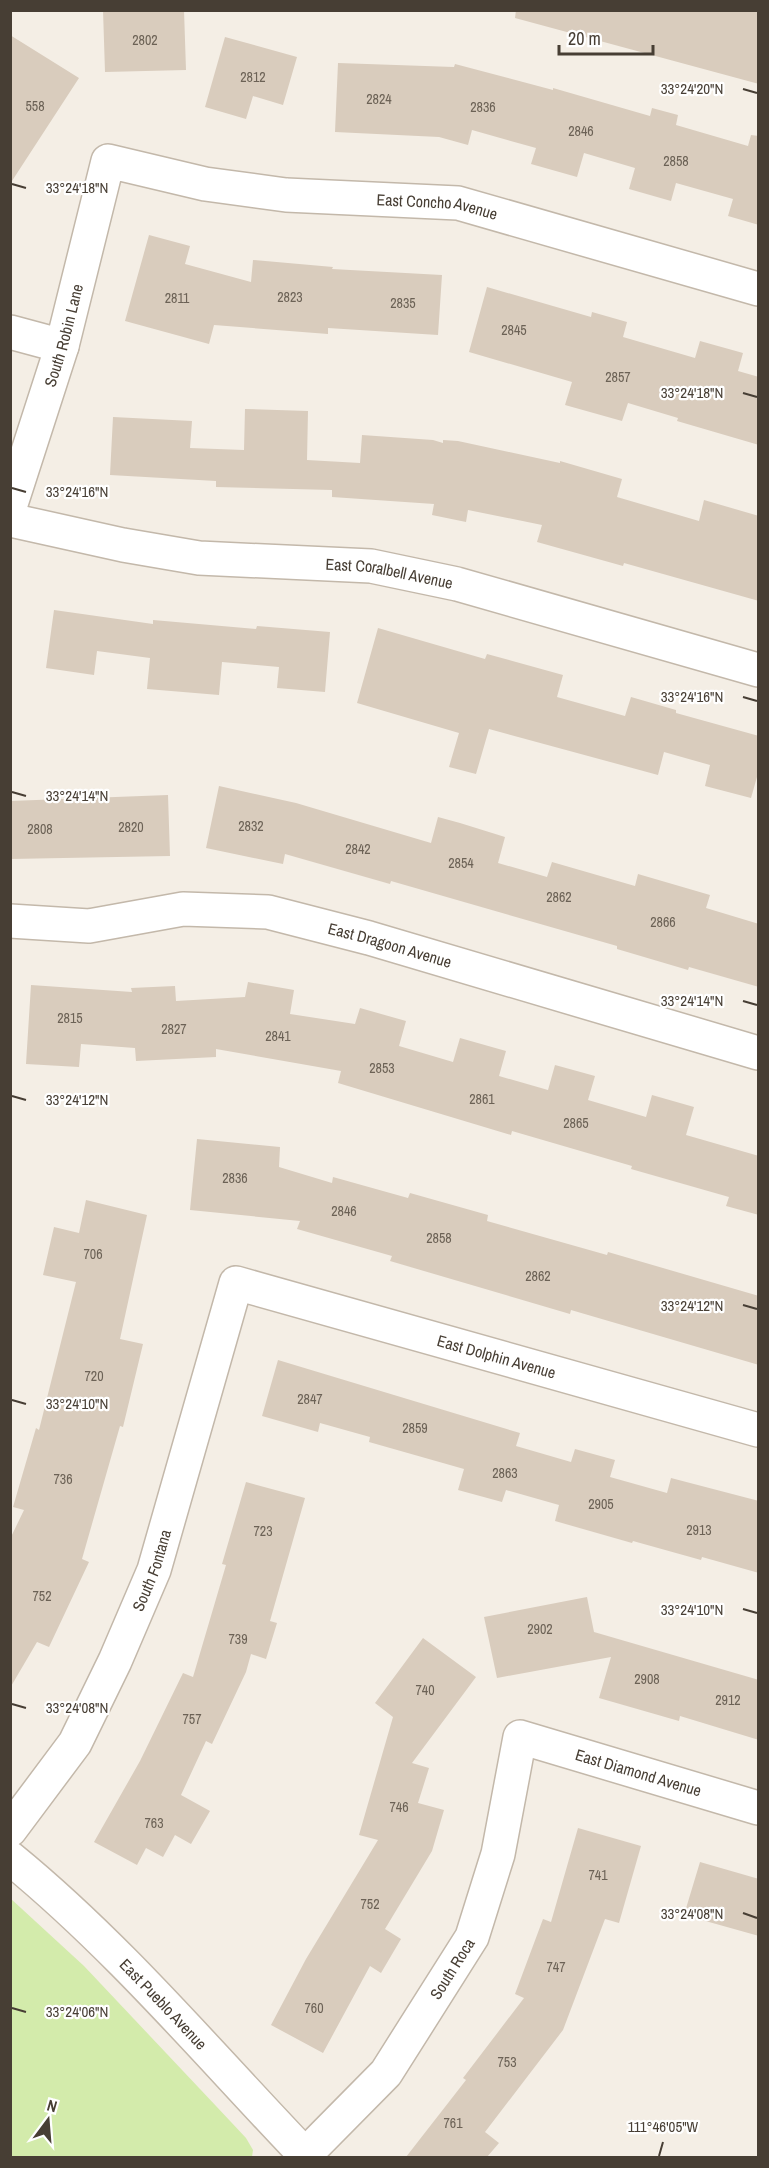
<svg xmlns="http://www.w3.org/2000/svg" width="769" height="2168" font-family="'Archivo Narrow',sans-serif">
  <rect width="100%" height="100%" fill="#f4eee5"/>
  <path fill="#d3ebab" d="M10,1898L84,1966L216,2106L246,2138L253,2150L252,2157H11Z"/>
  <path fill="#d9ccbd" d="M103,10H184L186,70L105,72Z
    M516,10H759V84L515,18Z
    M10,35L79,78L10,184Z
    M225,37L297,57L283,105L253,96L246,119L205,107Z
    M338,63L454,67L455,64L553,90V88L650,116L652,108L678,115L676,125L748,146L751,135L759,136V225L728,216L733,199L676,183L671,201L629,189L635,168L584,153L577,177L531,164L536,148L472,130L468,145L439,137L335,132Z
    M149,235L190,246L185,264L251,282L253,260L333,267L332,269L442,275L438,335L328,328V334L214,325L209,344L125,321Z
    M487,287L591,317L592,312L627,322L623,337L695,358L700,341L743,353L738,371L759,377V445L677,421L678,418L628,403L622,421L565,405L572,382L469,352Z
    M245,409L308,411L307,460L360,463L362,435L433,440L443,443V440L458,441L560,463V461L622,479L617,497L699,521L704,500L759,516V601L624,563L623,566L537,542L542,525L468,510L466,522L432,515L434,504L332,497V490L216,487V481L110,475L113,417L192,421L190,448L244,450Z
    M54,610L153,624V620L256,629L257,626L330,632L325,692L277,688L279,667L222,662L219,695L147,689L150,658L97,651L94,675L46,668Z
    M378,628L485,659L487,654L563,675L557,697L625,716L631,697L676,710V713L759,736V770L751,798L705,786L710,765L664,752L658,775L489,729L476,774L449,767L459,733L357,703Z
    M219,786L296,803L431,843L438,817L460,823L505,837L498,863L547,877L552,862L635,886L638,874L710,895L706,908L759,924V987L689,967L688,970L617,949V946L391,881L390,884L285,854L283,864L206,848Z
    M168,795L170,856L10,859V801Z
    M248,982L294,990L290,1014L355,1024L360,1008L406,1021L399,1046L453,1062L460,1038L506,1051L499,1076L548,1090L555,1065L595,1076L588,1100L646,1117L652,1095L694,1107L686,1135L759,1156V1215L726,1206L729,1197L631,1169L632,1166L512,1131L511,1135L338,1083L341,1071L216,1049V1057L136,1061L135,1048L81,1044L79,1067L26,1064L31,985L132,992L131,988L175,986L176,1001L245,997Z
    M197,1139L280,1147L279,1167L332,1183L333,1177L408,1198L410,1193L488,1215L487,1221L607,1255L608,1252L759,1296V1365L571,1310L570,1314L390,1261L392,1256L297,1229L300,1221L190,1210Z
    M86,1200L147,1215L120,1339L143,1344L123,1427L120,1426L82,1559L89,1562L49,1647L37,1642L10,1688V1539L24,1510L13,1507L36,1428L39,1430L76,1282L43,1275L54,1227L79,1233Z
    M278,1360L520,1433L516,1446L571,1462L575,1449L615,1460L610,1477L667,1493L671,1478L759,1501V1573L702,1557L701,1560L633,1541L632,1543L555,1521L559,1505L506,1490L502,1502L458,1490L464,1469L369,1442L370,1437L320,1423L318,1432L262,1416Z
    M246,1482L305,1498L270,1621L277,1623L266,1659L251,1654L246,1672L212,1744L206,1741L181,1795L210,1811L191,1844L175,1835L163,1857L146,1848L137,1865L94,1842L140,1761L183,1673L193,1677L226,1565L222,1564Z
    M587,1597L594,1632L759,1680V1740L680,1716L679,1721L599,1698L611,1657L497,1678L484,1617Z
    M423,1638L476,1677L412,1763L429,1768L418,1803L444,1810L432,1851L385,1929L401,1939L381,1973L370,1966L323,2053L271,2025L306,1959L378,1840L359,1835L393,1717L375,1703Z
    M578,1828L641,1846L619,1923L605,1919L563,2030L485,2132L499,2143L487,2157H406L466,2080L463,2078L524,1998L515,1994L543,1919L551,1922Z
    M700,1862L759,1879V1936L684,1915Z"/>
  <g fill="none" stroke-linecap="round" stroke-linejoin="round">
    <defs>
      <g id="minor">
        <path d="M10,332L62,346"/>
        <path id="s1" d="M10,507L62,346L108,161L205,184L286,195L458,203L758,289"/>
        <path id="s2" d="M10,520L123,545L199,558L371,566L457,584L758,670"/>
        <path id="s3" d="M10,921L89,926L183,909L268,912L369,938L758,1053"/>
        <path id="s4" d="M10,1830L75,1743L115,1661L154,1570L236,1283L758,1430"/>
        <path id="s5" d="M10,1858C119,1947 211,2057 308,2158"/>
        <path id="s6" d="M302,2158L386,2073L472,1937L498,1854L520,1737L758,1808"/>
      </g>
    </defs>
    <use href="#minor" stroke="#c3b8aa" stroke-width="36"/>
    <use href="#minor" stroke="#fff" stroke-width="33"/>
  </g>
  <path fill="none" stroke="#473e34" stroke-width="2" d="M743,89L757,93M12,184L26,188M743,393L757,397M12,488L26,492M743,697L757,701M12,792L26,796M743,1001L757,1005M12,1096L26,1100M743,1305L757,1309M12,1400L26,1404M743,1609L757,1613M12,1704L26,1708M743,1913L757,1918M12,2008L26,2012M659,2156L663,2142"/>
  <g text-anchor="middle" stroke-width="4.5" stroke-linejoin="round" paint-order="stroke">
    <g font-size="14" fill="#6c6256">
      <text x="145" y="45">2802</text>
      <text x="253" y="82">2812</text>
      <text x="379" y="104">2824</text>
      <text x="35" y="111">558</text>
      <text x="483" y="112">2836</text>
      <text x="581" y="136">2846</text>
      <text x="676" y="166">2858</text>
      <text x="290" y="302">2823</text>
      <text x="177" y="303">2811</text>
      <text x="403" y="308">2835</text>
      <text x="514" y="335">2845</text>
      <text x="618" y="382">2857</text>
      <text x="251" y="831">2832</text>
      <text x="131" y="832">2820</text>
      <text x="40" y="834">2808</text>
      <text x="358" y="854">2842</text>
      <text x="461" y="868">2854</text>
      <text x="559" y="902">2862</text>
      <text x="663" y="927">2866</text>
      <text x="70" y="1023">2815</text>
      <text x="174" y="1034">2827</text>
      <text x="278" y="1041">2841</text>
      <text x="382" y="1073">2853</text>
      <text x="482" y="1104">2861</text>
      <text x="576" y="1128">2865</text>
      <text x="235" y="1183">2836</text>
      <text x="344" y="1216">2846</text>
      <text x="439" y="1243">2858</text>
      <text x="93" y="1259">706</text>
      <text x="538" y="1281">2862</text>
      <text x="94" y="1381">720</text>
      <text x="310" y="1404">2847</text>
      <text x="415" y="1433">2859</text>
      <text x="505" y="1478">2863</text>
      <text x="63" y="1484">736</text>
      <text x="601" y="1509">2905</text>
      <text x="699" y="1535">2913</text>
      <text x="263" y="1536">723</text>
      <text x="42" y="1601">752</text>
      <text x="540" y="1634">2902</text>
      <text x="238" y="1644">739</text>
      <text x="647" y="1684">2908</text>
      <text x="425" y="1695">740</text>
      <text x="728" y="1705">2912</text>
      <text x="192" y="1724">757</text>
      <text x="399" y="1812">746</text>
      <text x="154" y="1828">763</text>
      <text x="598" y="1880">741</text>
      <text x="370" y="1909">752</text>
      <text x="556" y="1972">747</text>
      <text x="314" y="2013">760</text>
      <text x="507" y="2067">753</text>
      <text x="453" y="2128">761</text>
    </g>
    <g font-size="16" fill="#473e34" stroke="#fff">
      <text dy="6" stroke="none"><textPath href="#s1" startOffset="693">East Concho Avenue</textPath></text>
      <text dy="6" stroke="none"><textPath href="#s1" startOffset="180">South Robin Lane</textPath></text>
      <text dy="6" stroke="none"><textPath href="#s2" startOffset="384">East Coralbell Avenue</textPath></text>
      <text dy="6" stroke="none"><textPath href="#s3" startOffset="386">East Dragoon Avenue</textPath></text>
      <text dy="6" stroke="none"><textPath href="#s4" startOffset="868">East Dolphin Avenue</textPath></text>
      <text dy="6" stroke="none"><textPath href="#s4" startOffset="298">South Fontana</textPath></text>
      <text dy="6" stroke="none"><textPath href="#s6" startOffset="610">East Diamond Avenue</textPath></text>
      <text dy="6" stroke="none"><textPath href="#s6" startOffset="243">South Roca</textPath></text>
      <text dy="6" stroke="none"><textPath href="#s5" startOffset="212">East Pueblo Avenue</textPath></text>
    </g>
  </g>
  <g font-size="15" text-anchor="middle" fill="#473e34" stroke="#fff" stroke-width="4.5" stroke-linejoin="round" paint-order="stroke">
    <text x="692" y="94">33°24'20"N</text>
    <text x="77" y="193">33°24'18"N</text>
    <text x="692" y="398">33°24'18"N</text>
    <text x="77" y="497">33°24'16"N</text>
    <text x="692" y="702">33°24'16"N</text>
    <text x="77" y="801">33°24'14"N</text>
    <text x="692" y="1006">33°24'14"N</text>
    <text x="77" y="1105">33°24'12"N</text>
    <text x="692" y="1311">33°24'12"N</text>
    <text x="77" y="1409">33°24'10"N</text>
    <text x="692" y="1615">33°24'10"N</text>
    <text x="77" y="1713">33°24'08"N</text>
    <text x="692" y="1919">33°24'08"N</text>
    <text x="77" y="2017">33°24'06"N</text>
    <text x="663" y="2132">111°46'05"W</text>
  </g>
  <rect width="769" height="2168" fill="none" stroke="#473e34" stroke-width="24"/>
  <g transform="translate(48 2120) rotate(16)" stroke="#ffffff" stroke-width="4.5" paint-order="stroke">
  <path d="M0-4.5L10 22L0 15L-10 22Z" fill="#473e34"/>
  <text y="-9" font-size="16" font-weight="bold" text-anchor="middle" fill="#473e34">N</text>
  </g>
  <path d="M559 45v9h94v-9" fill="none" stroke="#473e34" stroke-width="3"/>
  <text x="568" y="45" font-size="18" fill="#473e34" stroke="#ffffff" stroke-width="4.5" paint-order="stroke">20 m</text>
</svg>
